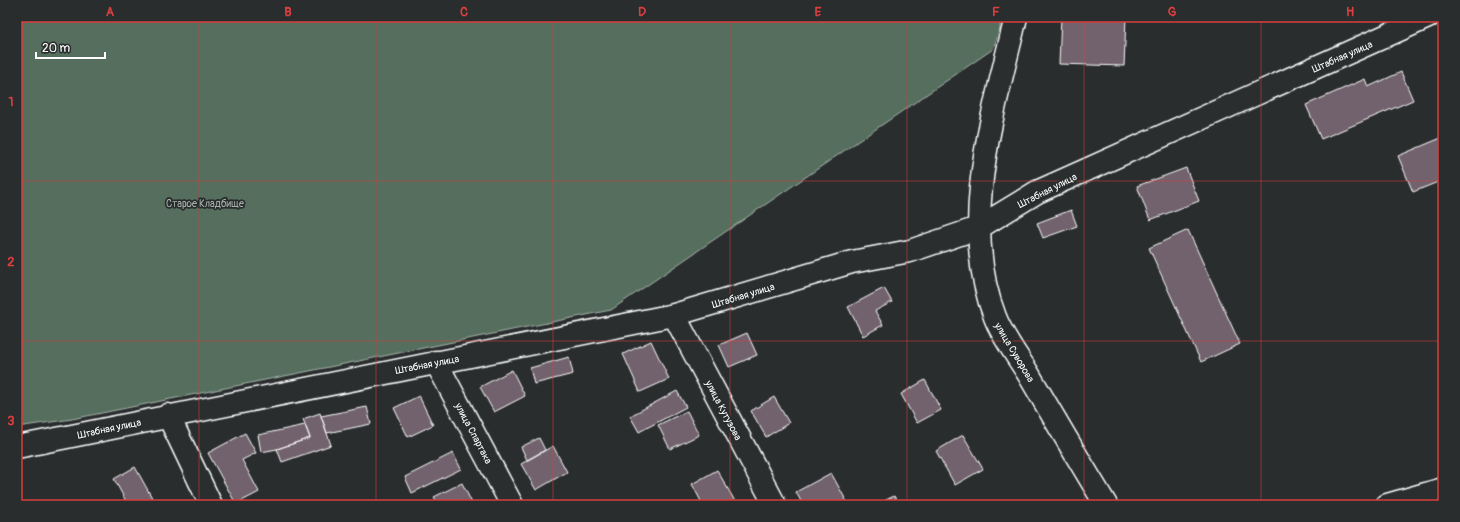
<svg xmlns="http://www.w3.org/2000/svg" width="1460" height="522" font-family="Pangolin,sans-serif">
  <rect width="100%" height="100%" fill="#2a2d2e"/>
  <filter id="ink" filterUnits="userSpaceOnUse"><feTurbulence type="fractalNoise" baseFrequency=".025" numOctaves="2"/><feDisplacementMap in="SourceGraphic" scale="8" xChannelSelector="R" yChannelSelector="G"/><feConvolveMatrix kernelMatrix="1 2 1 2 8 2 1 2 1" color-interpolation-filters="sRGB"/></filter>
  <g filter="url(#ink)">
    <path fill="#546e5d" stroke="#aab6ae" d="M17,17H1000V29L993,49L611,310L72,419L17,427Z"/>
    <path fill="#71626d" stroke="#fff" d="M1061,17H1126L1124,66L1059,64Z
      M1401,72L1413,100L1321,139L1306,105L1365,79L1368,87Z
      M1441,138L1443,140V180L1413,192L1398,156Z
      M1186,168L1199,201L1150,220L1137,186Z
      M1071,210L1077,226L1043,238L1037,223Z
      M1188,230L1240,344L1201,362L1149,248Z
      M884,288L892,302L875,311L883,325L863,336L848,307Z
      M747,333L757,355L729,367L719,345Z
      M651,341L669,379L640,392L623,354Z
      M569,357L573,374L534,384L530,368Z
      M512,370L525,396L494,412L480,387Z
      M925,380L941,410L917,423L901,394Z
      M677,391L686,407L639,432L630,416Z
      M419,396L433,425L408,437L394,408Z
      M774,397L789,423L766,437L751,411Z
      M367,407L371,424L327,433L321,416Z
      M687,411L699,435L670,449L658,425Z
      M320,413L331,445L282,462L277,449L310,438L303,419Z
      M305,425L310,438L277,449L261,452L258,435Z
      M245,433L256,453L242,460L259,492L236,504L208,453Z
      M963,435L983,469L955,485L936,451Z
      M539,438L545,450L527,460L521,447Z
      M553,446L567,472L536,490L521,464Z
      M453,453L461,469L412,493L405,477Z
      M135,467L156,505H128L114,479Z
      M717,470L736,503L732,505H703L692,484Z
      M831,473L847,502L843,505H803L796,492Z
      M462,483L473,505H439L434,497Z
      M894,496L899,505H876Z"/>
    <g fill="none" stroke-linecap="round" stroke-linejoin="round">
      <defs>
        <path id="minor" d="M1016,17C994,112 958,222 995,317C1002,336 1018,357 1029,375C1054,418 1080,462 1106,505
          M674,315L775,505
          M436,362L512,505
          M168,415L211,505
          M17,447L674,315L852,262L910,251L978,228L1037,192L1428,17
          M1387,505L1443,489"/>
      </defs>
      <use href="#minor" stroke="#fff" stroke-width="25"/>
      <use href="#minor" stroke="#2a2d2e" stroke-width="22"/>
    </g>
  </g>
  <path fill="none" stroke="#da3e3e" stroke-width="1" stroke-opacity="0.55" d="M199,17V505M376,17V505M553,17V505M730,17V505M907,17V505M1084,17V505M1261,17V505M17,181H1443M17,341H1443"/>
  <g text-anchor="middle" stroke-width="3.5" stroke-linejoin="round" paint-order="stroke">
    <g font-size="10" fill="#fff" stroke="#2a2d2e">
      <text transform="translate(1342 56) rotate(-24)" y="4">Штабная улица</text>
      <text transform="translate(1047 190) rotate(-27)" y="4">Штабная улица</text>
      <text transform="translate(743 295) rotate(-17)" y="4">Штабная улица</text>
      <text transform="translate(1015 352) rotate(59)" y="4">улица Суворова</text>
      <text transform="translate(427 364) rotate(-11)" y="4">Штабная улица</text>
      <text transform="translate(724 410) rotate(62)" y="4">улица Кутузова</text>
      <text transform="translate(109 428) rotate(-12)" y="4">Штабная улица</text>
      <text transform="translate(474 433) rotate(62)" y="4">улица Спартака</text>
    </g>
    <g font-size="10" fill="#aab6ae" stroke="#2a2d2e">
      <text x="205" y="207">Старое Кладбище</text>
    </g>
  </g>
  <rect width="1460" height="522" fill="none" stroke="#2a2d2e" stroke-width="44"/>
  <path d="M36 52v6h69v-6" fill="none" stroke="#ffffff" stroke-width="2"/>
  <text x="42" y="52" font-size="12" fill="#ffffff" stroke="#2a2d2e" stroke-width="3" paint-order="stroke">20 m</text>
  <rect x="22" y="22" width="1416" height="478" fill="none" stroke="#da3e3e" stroke-width="1.5"/>
  <g font-size="13" text-anchor="middle" font-weight="bold" fill="#da3e3e">
    <text x="110" y="16">A</text>
    <text x="288" y="16">B</text>
    <text x="464" y="16">C</text>
    <text x="642" y="16">D</text>
    <text x="818" y="16">E</text>
    <text x="996" y="16">F</text>
    <text x="1172" y="16">G</text>
    <text x="1350" y="16">H</text>
    <text x="11" y="106">1</text>
    <text x="11" y="266">2</text>
    <text x="11" y="425">3</text>
  </g>
</svg>
